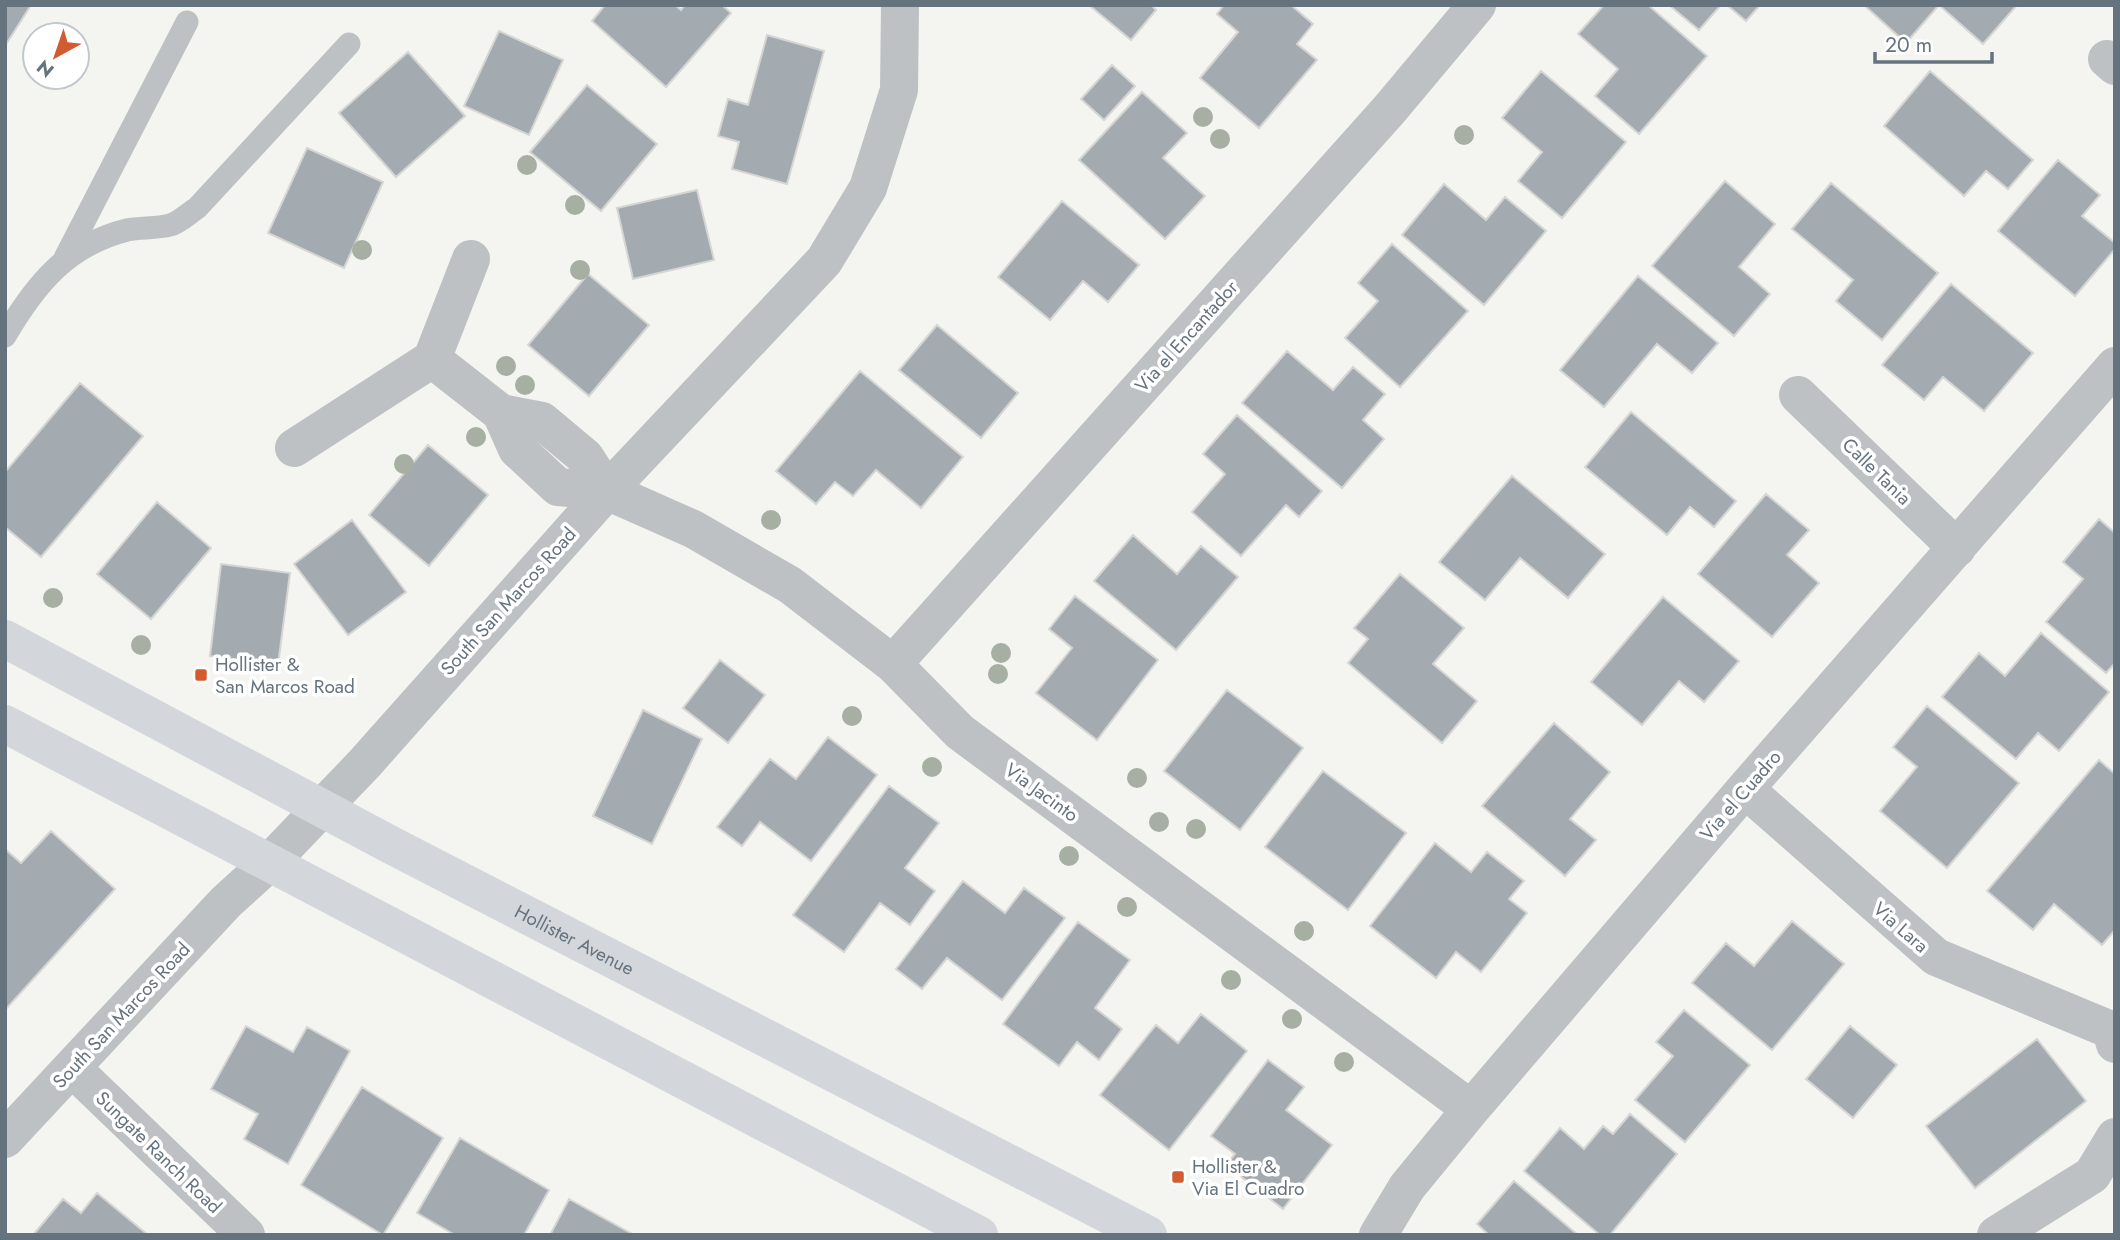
<svg xmlns="http://www.w3.org/2000/svg" width="2120" height="1240" font-family="Jost,sans-serif">
  <rect width="100%" height="100%" fill="#f4f4f0"/>
  <path fill="#a4abb0" stroke="#d5d5d3" stroke-width="2" d="M5,5H31L5,46Z
    M605,5H675L681,10L685,5H722L731,13L666,87L592,21Z
    M1089,5H1151L1156,10L1131,40Z
    M1224,5H1291L1313,24L1297,44L1317,60L1259,128L1200,78L1238,32L1217,14Z
    M1604,5H1648L1707,56L1639,134L1595,96L1618,69L1578,34Z
    M1669,5H1721L1699,30Z
    M1727,5H1760L1746,21Z
    M1864,5H1939L1906,43Z
    M1939,5H2017L1983,44Z
    M499,31L563,60L529,135L464,106Z
    M767,35L824,51L787,184L732,169L739,142L718,136L728,99L748,105Z
    M408,52L465,116L396,177L339,113Z
    M1112,65L1135,86L1104,120L1081,99Z
    M1541,71L1626,142L1562,218L1518,181L1542,152L1502,118Z
    M1930,71L2033,160L2008,189L1986,171L1964,196L1884,126Z
    M587,85L657,144L601,211L530,152Z
    M1142,92L1187,133L1163,158L1205,196L1165,239L1079,160Z
    M307,148L383,182L344,268L268,233Z
    M2058,160L2100,195L2082,216L2115,243V249L2075,296L1998,231Z
    M1725,181L1775,224L1739,267L1770,294L1734,336L1652,266Z
    M1831,183L1938,273L1882,340L1836,301L1853,280L1792,229Z
    M1444,184L1486,220L1505,197L1546,231L1484,305L1402,235Z
    M697,190L714,260L633,279L617,208Z
    M1062,201L1139,265L1108,302L1083,281L1050,320L998,277Z
    M1392,244L1468,311L1400,387L1345,338L1378,301L1358,283Z
    M588,274L649,325L589,396L528,345Z
    M1638,276L1718,343L1692,373L1657,344L1604,407L1560,370Z
    M1951,284L2033,353L1984,411L1943,377L1924,400L1882,365Z
    M937,325L1018,393L981,438L899,370Z
    M1287,351L1333,390L1353,367L1385,394L1363,420L1384,439L1342,488L1242,403Z
    M860,371L963,457L921,508L876,470L853,496L835,482L816,504L776,471Z
    M80,383L143,436L41,557L5,527V472Z
    M1631,412L1736,501L1714,527L1690,507L1667,535L1585,467Z
    M1237,415L1322,491L1299,517L1286,505L1241,556L1192,512L1225,474L1203,454Z
    M428,445L488,495L429,566L369,515Z
    M1512,476L1605,554L1568,598L1520,558L1485,600L1439,562Z
    M1766,494L1809,530L1787,555L1819,583L1772,637L1698,574Z
    M157,502L211,548L151,619L97,574Z
    M2099,519L2115,533V663L2106,673L2046,622L2083,579L2063,562Z
    M352,520L406,592L348,635L294,564Z
    M1133,535L1177,574L1201,546L1238,577L1176,650L1094,581Z
    M221,564L290,573L278,665L210,656Z
    M1400,574L1464,628L1433,664L1477,701L1442,743L1348,663L1368,639L1354,628Z
    M1075,596L1158,660L1097,740L1036,693L1072,648L1049,629Z
    M1663,597L1739,661L1704,702L1679,681L1642,725L1591,682Z
    M2041,633L2109,692L2059,751L2038,733L2016,759L1942,697L1979,653L2005,676Z
    M720,660L765,695L728,743L683,708Z
    M1227,690L1303,748L1240,830L1164,771Z
    M1927,706L2019,783L1947,868L1880,811L1917,767L1893,747Z
    M643,710L702,739L652,844L593,816Z
    M1554,723L1610,772L1570,819L1596,840L1565,876L1482,806Z
    M828,737L877,775L811,861L760,822L742,846L717,827L770,759L796,779Z
    M2099,760L2115,774V930L2102,945L2054,904L2033,930L1987,891Z
    M1323,771L1406,833L1348,910L1265,847Z
    M889,786L939,823L905,868L935,891L910,925L880,903L844,952L793,915Z
    M51,831L115,889L5,1010V849L21,863Z
    M1435,843L1471,872L1487,852L1524,881L1509,899L1527,913L1481,972L1456,952L1436,978L1370,926Z
    M963,881L1005,913L1024,888L1065,918L1002,1000L947,958L922,989L896,969Z
    M1792,921L1844,964L1772,1050L1692,983L1726,943L1754,966Z
    M1078,922L1130,960L1095,1008L1122,1029L1099,1060L1077,1042L1059,1066L1003,1024Z
    M1684,1010L1750,1065L1685,1142L1635,1100L1673,1056L1656,1042Z
    M1201,1014L1247,1051L1169,1150L1100,1095L1156,1025L1178,1043Z
    M246,1026L293,1052L307,1027L350,1051L288,1164L244,1139L258,1114L211,1089Z
    M1850,1026L1897,1065L1853,1118L1806,1079Z
    M2037,1039L2086,1101L1975,1188L1926,1126Z
    M1268,1060L1304,1087L1286,1110L1332,1145L1283,1209L1226,1165L1235,1154L1211,1136Z
    M362,1087L443,1138L383,1235L301,1185Z
    M1630,1114L1677,1154L1610,1235H1600L1524,1171L1560,1128L1584,1149L1603,1126L1613,1134Z
    M460,1138L549,1190L524,1235H455L417,1213Z
    M1514,1181L1578,1235H1489L1477,1224Z
    M97,1193L148,1235H33L63,1199L81,1213Z
    M569,1199L634,1235H550Z"/>
  <g fill="none" stroke-linecap="round" stroke-linejoin="round">
    <path stroke="#bdc1c4" stroke-width="23" d="M65,258L187,22
      M5,336C35,285 67,245 127,230C141,227 156,229 170,225C179,223 189,213 197,208L349,44"/>
    <path stroke="#bdc1c4" stroke-width="38" d="M2107,59L2115,66
      M471,259L432,359L501,413
      M1798,395L1957,548
      M294,448L432,359
      M607,491L585,457L542,421L501,413L517,449L558,487L607,491L693,529L790,585L893,664L960,732L1471,1109
      M893,664L1389,110L1477,5
      M1745,789L1936,957L2111,1030L2115,1044
      M72,1068L246,1235
      M5,1139L226,902L270,862L365,763L607,491L824,261L868,188L899,90L900,5
      M1378,1235L1407,1187L1471,1109L1745,789L2115,366
      M1996,1235L2092,1175L2115,1137"/>
    <g stroke="#d3d7db" stroke-width="38">
      <path id="s1" d="M5,639L391,845L1148,1235"/>
      <path d="M5,724L979,1235"/>
    </g>
  </g>
  <g fill="#a6afa2">
    <circle cx="1203" cy="117" r="10"/>
    <circle cx="1464" cy="135" r="10"/>
    <circle cx="1220" cy="139" r="10"/>
    <circle cx="527" cy="165" r="10"/>
    <circle cx="575" cy="205" r="10"/>
    <circle cx="362" cy="250" r="10"/>
    <circle cx="580" cy="270" r="10"/>
    <circle cx="506" cy="366" r="10"/>
    <circle cx="525" cy="385" r="10"/>
    <circle cx="476" cy="437" r="10"/>
    <circle cx="404" cy="464" r="10"/>
    <circle cx="771" cy="520" r="10"/>
    <circle cx="53" cy="598" r="10"/>
    <circle cx="141" cy="645" r="10"/>
    <circle cx="1001" cy="653" r="10"/>
    <circle cx="998" cy="674" r="10"/>
    <circle cx="852" cy="716" r="10"/>
    <circle cx="932" cy="767" r="10"/>
    <circle cx="1137" cy="778" r="10"/>
    <circle cx="1159" cy="822" r="10"/>
    <circle cx="1196" cy="829" r="10"/>
    <circle cx="1069" cy="856" r="10"/>
    <circle cx="1127" cy="907" r="10"/>
    <circle cx="1304" cy="931" r="10"/>
    <circle cx="1231" cy="980" r="10"/>
    <circle cx="1292" cy="1019" r="10"/>
    <circle cx="1344" cy="1062" r="10"/>
  </g>
  <g fill="#d25b32" stroke="#fff" stroke-width="2.5">
    <rect x="194" y="668" width="14" height="14" rx="3.5"/>
    <rect x="1171" y="1170" width="14" height="14" rx="3.5"/>
  </g>
  <g text-anchor="middle" stroke-width="7" stroke-linejoin="round" paint-order="stroke">
    <g font-size="19" fill="#65737e" stroke="#fff">
      <text transform="translate(1186 336) rotate(-48)" y="7">Via el Encantador</text>
      <text transform="translate(1877 471) rotate(44)" y="7">Calle Tania</text>
      <text transform="translate(508 601) rotate(-48)" y="7">South San Marcos Road</text>
      <text transform="translate(1042 792) rotate(36)" y="7">Via Jacinto</text>
      <text transform="translate(1740 795) rotate(-49)" y="7">Via el Cuadro</text>
      <text transform="translate(1901 927) rotate(41)" y="7">Via Lara</text>
      <text dy="7" stroke="none"><textPath href="#s1" startOffset="644">Hollister Avenue</textPath></text>
      <text transform="translate(121 1015) rotate(-47)" y="7">South San Marcos Road</text>
      <text transform="translate(159 1152) rotate(44)" y="7">Sungate Ranch Road</text>
    </g>
    <g font-size="19" fill="#65737e" stroke="#fff" text-anchor="start">
      <text x="215" y="671">Hollister &amp;<tspan x="215" dy="22">San Marcos Road</tspan></text>
      <text x="1192" y="1173">Hollister &amp;<tspan x="1192" dy="22">Via El Cuadro</tspan></text>
    </g>
  </g>
  <rect width="2120" height="1240" fill="none" stroke="#65737e" stroke-width="14"/>
  <g transform="translate(56 56) rotate(220)"><circle r="33" fill="#ffffff" stroke="#c1c7cb" stroke-width="2"/>
  <path d="M0-5L12 26L0 18L-12 26Z" fill="#d25b32"/>
  <text y="-10" font-size="19" font-weight="bold" text-anchor="middle" fill="#65737e">N</text>
  </g>
  <path d="M1875 52v10h117v-10" fill="none" stroke="#65737e" stroke-width="3.5"/>
  <text x="1885" y="52" font-size="21" fill="#65737e" stroke="#ffffff" stroke-width="5" paint-order="stroke">20 m</text>
</svg>
